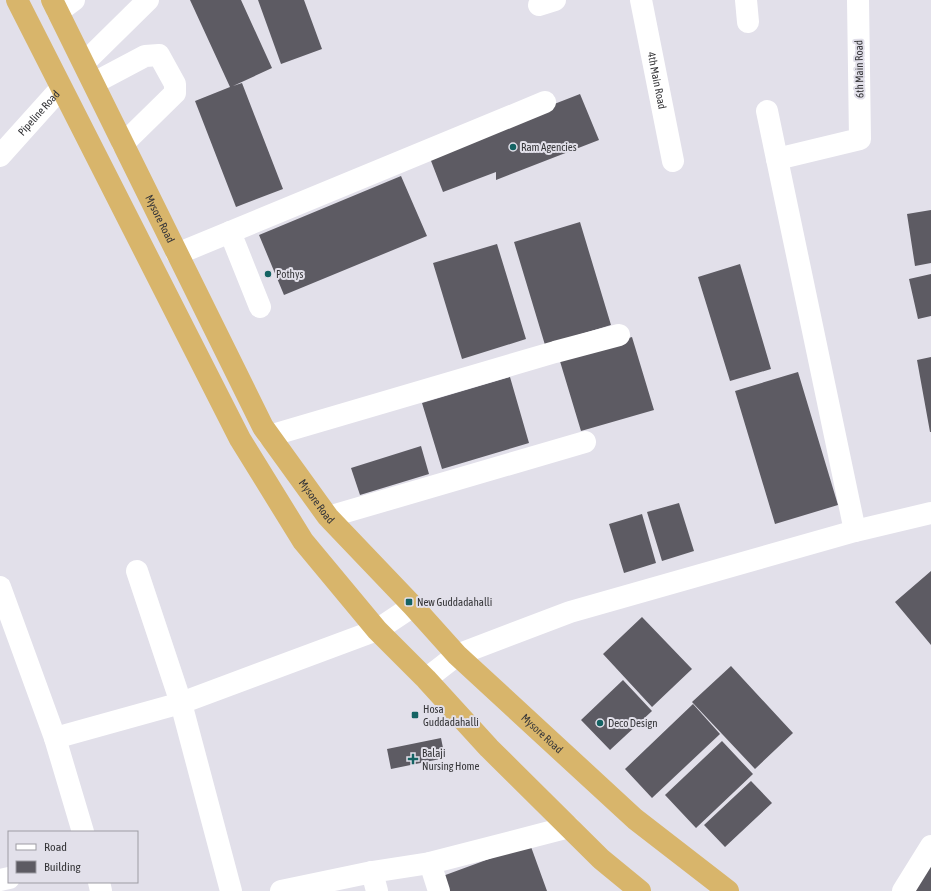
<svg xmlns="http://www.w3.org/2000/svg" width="931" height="891" font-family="'Asap Condensed',sans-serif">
  <rect width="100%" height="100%" fill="#e2e0ea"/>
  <path fill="#5d5b63" d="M190,0H241L272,68L233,86L242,83L283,189L236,207L195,101L230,87Z
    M258,0H304L322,49L281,64Z
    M580,94L599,140L496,180V172L443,192L428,153Z
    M401,176L427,236L284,295L259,235Z
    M931,210V263L915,266L907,214Z
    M580,222L611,325L545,345L514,242Z
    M497,244L526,339L462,359L433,263Z
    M740,264L771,369L730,381L698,277Z
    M931,274V316L918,319L909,279Z
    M632,337L654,410L581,431L559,358Z
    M931,357V432H930L917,360Z
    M798,372L838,505L775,524L735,391Z
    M510,377L529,443L442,469L422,403Z
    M421,446L429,474L360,495L351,468Z
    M679,503L694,551L662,561L647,512Z
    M642,514L656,563L624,573L609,524Z
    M931,571V645L895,602Z
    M642,617L692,669L652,707L603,654Z
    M731,666L793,733L755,769L692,702Z
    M623,680L652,711L610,750L581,720Z
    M693,704L720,734L652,798L625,769Z
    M441,738L445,758L391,769L387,749Z
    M722,741L753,774L696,828L665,795Z
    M751,781L772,803L725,847L704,825Z
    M530,844L547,891H446L440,877Z
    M931,863V891H914Z"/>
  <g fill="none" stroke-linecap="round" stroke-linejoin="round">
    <g stroke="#fff" stroke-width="22">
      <path id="s1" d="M641,0L673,161"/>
      <path d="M746,0L748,22"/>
      <path d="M539,5L555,0"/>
      <path d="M58,12L74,0"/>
      <path d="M84,63L148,0"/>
      <path d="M94,83L145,56L159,55L175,84V93L123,144"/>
      <path d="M767,111L777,159"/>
      <path id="s2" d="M0,156L61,88"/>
      <path d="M230,232L260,307"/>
      <path d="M177,254L545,102"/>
      <path d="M269,436L555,352L619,335"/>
      <path d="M328,517L585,442"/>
      <path d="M855,531L777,159L860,139L858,0"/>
      <path d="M137,571L181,703L231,891"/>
      <path d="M0,587L55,738L83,832"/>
      <path d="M426,679L457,655L570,612L855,531L931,513"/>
      <path d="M55,738L181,703L377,630L413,606"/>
      <path d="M430,863L439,891"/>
      <path d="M0,880L9,878"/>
      <path d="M99,882L101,891"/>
      <path d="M281,891L372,872"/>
      <path d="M377,891L372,872L430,863L569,827"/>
      <path d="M903,891L931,846"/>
    </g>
    <g stroke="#d8b56b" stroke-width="22">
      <path d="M17,0L240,439L303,541L377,630L426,679L489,748L601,859L640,891"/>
      <path id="s3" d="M52,0L263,427L328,517L413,606L457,655L635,819L728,891"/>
    </g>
  </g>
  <g fill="#146363" stroke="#e2e0ea" stroke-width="1.5">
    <circle cx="513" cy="147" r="4"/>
    <circle cx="268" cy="274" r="4"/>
    <rect x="405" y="598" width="8" height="8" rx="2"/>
    <rect x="411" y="711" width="8" height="8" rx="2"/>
    <circle cx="600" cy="723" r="4"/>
    <path d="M411 753h4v4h4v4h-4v4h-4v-4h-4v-4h4z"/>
  </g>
  <g text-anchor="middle" stroke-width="4" stroke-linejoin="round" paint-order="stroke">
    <g font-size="11" fill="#363639" stroke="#e2e0ea">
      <text transform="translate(859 69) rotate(-91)" y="4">6th Main Road</text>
      <text dy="4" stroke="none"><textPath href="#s1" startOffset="82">4th Main Road</textPath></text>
      <text dy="4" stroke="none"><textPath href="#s2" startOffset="58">Pipeline Road</textPath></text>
      <text dy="4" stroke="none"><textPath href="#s3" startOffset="244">Mysore Road</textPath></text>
      <text dy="4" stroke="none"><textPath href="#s3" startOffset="568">Mysore Road</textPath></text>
      <text dy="4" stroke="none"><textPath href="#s3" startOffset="892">Mysore Road</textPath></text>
    </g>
    <g font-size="11" fill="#363639" stroke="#e2e0ea" text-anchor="start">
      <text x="521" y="151">Ram Agencies</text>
      <text x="276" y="278">Pothys</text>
      <text x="417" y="606">New Guddadahalli</text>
      <text x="423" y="713">Hosa<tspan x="423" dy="13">Guddadahalli</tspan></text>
      <text x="608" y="727">Deco Design</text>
      <text x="422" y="757">Balaji<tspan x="422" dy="13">Nursing Home</tspan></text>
    </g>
  </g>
  <rect x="8" y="831" width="130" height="52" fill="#e2e0ea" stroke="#9d9ca3"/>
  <rect x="16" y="844" width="20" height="6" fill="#ffffff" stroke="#9d9ca3"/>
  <text x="44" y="851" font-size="12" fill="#363639">Road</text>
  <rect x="16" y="861" width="20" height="12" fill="#5d5b63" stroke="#9d9ca3"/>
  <text x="44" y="871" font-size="12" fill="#363639">Building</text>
</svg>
